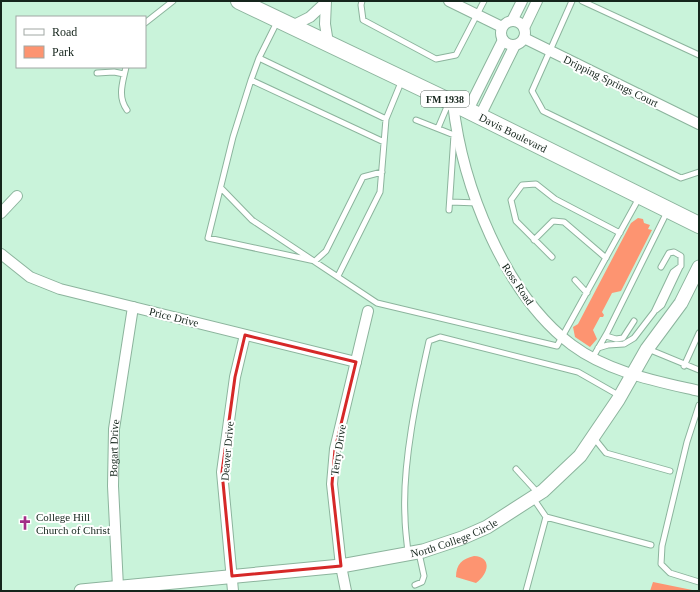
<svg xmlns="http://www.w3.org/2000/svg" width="700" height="592" font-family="Georgia,serif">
  <rect width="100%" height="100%" fill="#c9f3da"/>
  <path fill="#fd9471" d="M638,218L643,219L644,223L650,225L648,229L652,230L621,291L612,293L602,312L604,315L603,317H600L593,330L597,339L590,347L575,337L573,327L578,324L631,223Z
    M474,556C493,557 488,575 476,583L456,577C456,564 462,559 474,556Z
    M653,582L697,591H650Z"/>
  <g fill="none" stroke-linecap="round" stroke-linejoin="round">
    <defs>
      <path id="service" d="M362,1L361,5L363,20L436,59L456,55L484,1
        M572,1L532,91L543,111L681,178L699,172
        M582,1L699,55
        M277,22L259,58L251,80L384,142
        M145,23L173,1
        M259,58L386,119
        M126,67C123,82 117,96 127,110
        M97,73L114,72L124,74
        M251,80L233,137L208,238L315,261L326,251L363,177L382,172
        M416,120L454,135L449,210
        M438,128L449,102
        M221,188L252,220L377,303L557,346L639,198
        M450,202L478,203
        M534,240L553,221L564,222L606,258
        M552,257L516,221L511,200L522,185L536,184L555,199L620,233
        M338,276L380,192L386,119L402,80
        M575,280L587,293
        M656,310L662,305L680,267
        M606,336L616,339L623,338L634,321
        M598,348L608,345L624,344L634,338L654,312L673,272L681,266V256L674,252L669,253L661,267
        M648,349L699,370
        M593,357L607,333L667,212
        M684,366L699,333
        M699,405L687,442L662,546L661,564L670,573L699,582
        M594,438L606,453L670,471
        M516,469L538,493
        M546,517L651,545
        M408,553C407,541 405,529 405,517C402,464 417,394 429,341L440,337L578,372L620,396
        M415,585L422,582L424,576L419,553
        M526,591L546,517L533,498"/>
      <g id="minor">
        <path d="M326,1L325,24L328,43"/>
        <path d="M449,1L502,27"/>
        <circle cx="513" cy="33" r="12"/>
        <path d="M512,21L522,1"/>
        <path d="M292,26L310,17L325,3"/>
        <path d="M524,28L537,1"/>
        <path d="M524,38L699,124"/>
        <path d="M453,103C462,185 504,294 572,345C608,372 656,381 699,391"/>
        <path d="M468,110L503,40"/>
        <path d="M480,116L515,45"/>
        <path d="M1,213L17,196"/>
        <path d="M1,254L30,277L60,289L356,362"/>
        <path id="s1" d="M118,587L113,486L114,429L133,307"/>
        <path d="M233,591L222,472L235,377L245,335"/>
        <path d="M346,591L341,566L332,484L335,449L368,311"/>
      </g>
      <g id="tertiary">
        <path id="s2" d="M81,591L341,566L423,551L462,538L487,527L543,491L580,456L618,400L647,349L681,303L699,267"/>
      </g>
      <g id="primary">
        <path id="s3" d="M239,1L453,103L699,225"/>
      </g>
    </defs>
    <use href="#service" stroke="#8cb49d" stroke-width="7"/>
    <use href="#minor" stroke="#8cb49d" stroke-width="12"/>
    <use href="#tertiary" stroke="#8cb49d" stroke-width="15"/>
    <use href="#primary" stroke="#8cb49d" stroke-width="18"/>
    <use href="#service" stroke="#fff" stroke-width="5"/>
    <use href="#minor" stroke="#fff" stroke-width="10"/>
    <use href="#tertiary" stroke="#fff" stroke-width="13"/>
    <use href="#primary" stroke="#fff" stroke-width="16"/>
  </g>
  <path fill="none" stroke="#d62828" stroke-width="3" stroke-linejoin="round" d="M245,335L356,362L335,449L332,484L341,566L232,576L222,472L235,377Z"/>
  <defs>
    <symbol id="church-bare" viewBox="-9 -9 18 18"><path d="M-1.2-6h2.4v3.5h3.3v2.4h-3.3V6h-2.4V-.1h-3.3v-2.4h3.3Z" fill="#a22d87" stroke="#fff" stroke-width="2.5" paint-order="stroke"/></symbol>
  </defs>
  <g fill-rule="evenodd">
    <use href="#church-bare" x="15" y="513" width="20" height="20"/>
  </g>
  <g text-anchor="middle" stroke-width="4" stroke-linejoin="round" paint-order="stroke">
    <rect fill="#fff" stroke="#5b6660" stroke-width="1" x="421" y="91" width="48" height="16" rx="3"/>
    <g font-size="10" font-weight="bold" fill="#15251c">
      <text x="445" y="103">FM 1938</text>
    </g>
    <g font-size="11" fill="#15251c" stroke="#fff">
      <text transform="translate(611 81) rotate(26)" y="4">Dripping Springs Court</text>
      <text dy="4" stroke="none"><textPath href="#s3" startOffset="304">Davis Boulevard</textPath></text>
      <text transform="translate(518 284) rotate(56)" y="4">Ross Road</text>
      <text transform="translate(174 317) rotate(14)" y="4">Price Drive</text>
      <text dy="4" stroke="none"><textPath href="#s1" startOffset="139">Bogart Drive</textPath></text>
      <text transform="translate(338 450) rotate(-81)" y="4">Terry Drive</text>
      <text transform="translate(227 451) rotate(-85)" y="4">Deaver Drive</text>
      <text dy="4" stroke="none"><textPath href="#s2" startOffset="378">North College Circle</textPath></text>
    </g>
    <g font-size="11" fill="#15251c" stroke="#fff" text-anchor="start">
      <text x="36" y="521">College Hill<tspan x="36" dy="13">Church of Christ</tspan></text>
    </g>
  </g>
  <rect width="700" height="592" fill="none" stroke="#15251c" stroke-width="4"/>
  <rect x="16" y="16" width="130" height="52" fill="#ffffff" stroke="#a1a8a4"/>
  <rect x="24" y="29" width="20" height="6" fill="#ffffff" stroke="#a1a8a4"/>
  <text x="52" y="36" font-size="12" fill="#15251c">Road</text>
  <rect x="24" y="46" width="20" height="12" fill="#fd9471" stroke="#a1a8a4"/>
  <text x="52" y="56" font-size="12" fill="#15251c">Park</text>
</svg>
